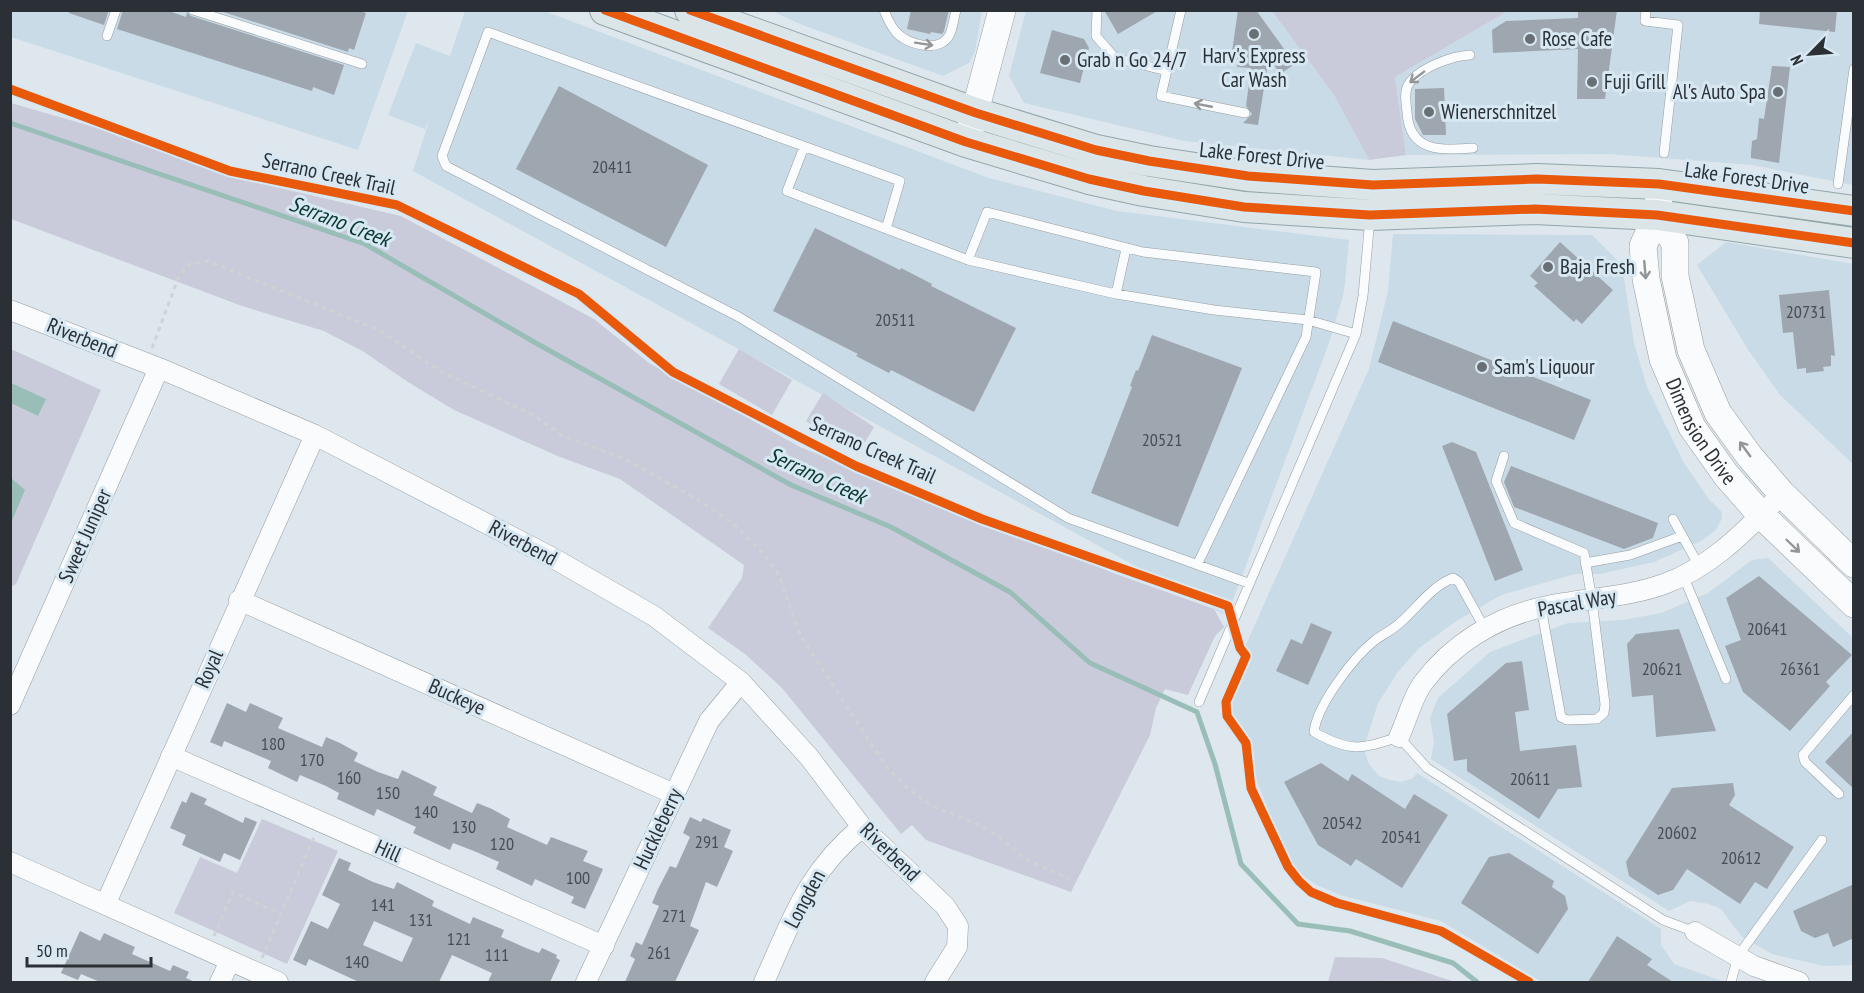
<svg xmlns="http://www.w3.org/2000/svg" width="1864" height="993" font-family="'PT Sans Narrow',sans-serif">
  <rect width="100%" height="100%" fill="#dde7ed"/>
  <path fill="#c9dbe6" d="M770,10L982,11L975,51L969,63L943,76L800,24Z
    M11,11H408L358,150L11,37Z
    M465,11H544L989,178L1117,211L1349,240L1344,292L1329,343L1227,616L413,171L430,118L425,129L388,115L416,43L450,56Z
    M1026,11H1272L1334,95L1369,160L1185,141L1024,103L1009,76Z
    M1508,11H1853V185L1752,165L1609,154L1406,155L1395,77Z
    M1393,234L1592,235L1622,265L1634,343L1647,387L1684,463L1708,498L1721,511L1722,518L1716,530L1701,541L1654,562L1600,574H1575L1501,595L1455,622L1419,648L1398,672L1378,703L1366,741L1365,753L1369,764L1379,776L1390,780L1401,782L1413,778L1417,773L1661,929V945L1674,964L1725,982H1542L1441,921L1340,895L1315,884L1298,872L1280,839L1223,696L1369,369L1388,291Z
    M1726,242L1853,264V464L1780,395L1747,348L1697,265Z
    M1768,558L1853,638V965L1824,966L1772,954L1742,937L1721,909L1709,904L1690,901L1669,911L1431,759L1434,742L1430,718L1438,698L1490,652L1568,623L1623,620L1661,613L1708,593L1752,560Z"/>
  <path fill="#c9cbdb" d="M1272,11H1508L1395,77L1406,155L1369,160L1334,95Z
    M11,103L101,129L224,175L401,216L594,319L649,363L800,447L1116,574L1214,609L1224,627L1215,636L1188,695L1165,689L1156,708L1150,735L1071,892L926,840L912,825L901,834L782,688L745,654L708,628L742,578L744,565L620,479L560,457L454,410L408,382L364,352L324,331L242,306L11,219Z
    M11,349L101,390L16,584L11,587Z
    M739,349L792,380L772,415L719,384Z
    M823,393L874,427L858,454L806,421Z
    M262,819L338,851L287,964L174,913L200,857L237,873Z
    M1335,957L1382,958L1455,982H1328Z"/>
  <path fill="#99beb8" d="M11,383L46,399L38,416L11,403Z
    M11,478L25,490L11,523Z"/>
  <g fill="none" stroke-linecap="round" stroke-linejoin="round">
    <path stroke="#99beb8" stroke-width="5" d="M10,123L365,244L534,342L791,485L891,527L1010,592L1090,663L1197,712L1215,764L1241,864L1298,924L1350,931L1453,963L1477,982"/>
  </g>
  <path fill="#9ea6af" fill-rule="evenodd" d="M69,10H109L104,25L69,13Z
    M123,10H166L186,17L187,12L191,16L344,65L334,95L313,87L312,91L117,29Z
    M217,10H356L366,13L354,50L349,48L348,52Z
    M911,10H949L944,31L942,34L931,32L930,34L907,29Z
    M1104,10H1159L1118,34Z
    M1238,10H1256L1295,64L1280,74L1269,57L1258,125L1243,123L1252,114L1246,106L1251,68L1237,67L1238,61L1232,52Z
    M1578,10H1617L1605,99H1577L1578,49L1493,53L1492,30L1506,21L1578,18Z
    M1760,10H1837L1835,32L1759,24Z
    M1052,30L1084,39L1089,48L1080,83L1040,73Z
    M1772,66L1790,67L1779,163L1751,158V153L1752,141L1757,139L1759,118L1764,119Z
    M559,86L708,165L666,247L516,169Z
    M1444,88L1446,135H1423L1415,119V89Z
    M815,228L900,270L901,268L932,284L931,286L1016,328L974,412L891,370L889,373L856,356L858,354L773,311Z
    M1560,242L1613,290L1582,324L1576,319L1574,322L1534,286L1538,283L1530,276Z
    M1829,290L1835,356L1831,355V366L1823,367L1824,371L1806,373V368L1797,369L1793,332L1783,333L1779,295Z
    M1393,321L1591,400L1574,440L1378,362Z
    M1152,335L1242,368L1178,527L1091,493L1132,387L1130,386L1136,370L1138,371Z
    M1452,442L1476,452L1523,570L1495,581L1442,446Z
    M1511,466L1658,523L1653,538L1624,549L1514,507L1504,482Z
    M1759,576L1852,655L1826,682L1830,686L1790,731L1743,692L1725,646L1741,640L1726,598Z
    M1311,623L1332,632L1308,685L1276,671L1291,639L1302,644Z
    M1679,629L1716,731L1656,737L1653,695L1632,697L1627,644L1636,634Z
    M1522,661L1529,710L1515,712L1520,751L1576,745L1582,787L1558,789L1539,819L1467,771V759L1454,761L1447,714L1506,663Z
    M227,703L246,712L250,703L283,718L278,728L322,747L326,737L340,743L358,753L354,761L378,772L398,779L402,770L437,787L433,795L472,813L477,803L492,809L510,819L507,827L547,845L551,837L588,851L583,861L603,869L585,909L571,903L574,897L535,879L532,886L496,869L499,862L474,851L453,843L450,850L413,833L416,827L377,809L374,816L337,799L339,793L326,786L300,775L297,782L268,768L271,761L224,741L222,747L210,742Z
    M1854,731V789L1825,762Z
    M1321,763L1348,781L1352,774L1405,809L1414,794L1448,815L1402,888L1356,859L1351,866L1318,845L1284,782Z
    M1733,783L1735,795L1729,805L1794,847L1767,889L1755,882L1740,904L1687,869L1673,890L1658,895L1629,876L1626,862L1672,788Z
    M191,792L207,799L204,804L243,823L245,817L257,822L240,860L224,853L220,862L182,845L186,835L170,828L182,801L186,803Z
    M690,817L701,822L703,818L731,830L724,847L733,851L717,887L706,882L690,926L699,930L675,982H625L635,959L630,956L636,942L642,945L659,906L652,903L658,889L670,866L676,868L690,837L683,833Z
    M1509,853L1554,881L1552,887L1565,896L1568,909L1538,954L1461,903L1489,857Z
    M339,858L351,863L348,870L373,882L394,889L397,882L434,901L432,906L470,924L473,917L504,930L501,937L526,948L539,953L542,948L557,955L556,958L560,960L550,982H488L492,973L452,955L439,982H359L309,959L306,966L293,960L311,921L328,929L340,904L322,895ZM374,921L413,938L402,962L363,945Z
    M1854,884V938L1833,947L1828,933L1815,938L1801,931L1793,911Z
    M80,931L100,941L104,933L121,941L135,947L132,954L170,971L173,965L189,972L186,978L195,982H100L81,974L78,980L61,973Z
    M1617,936L1652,959L1647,965L1673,982H1588Z"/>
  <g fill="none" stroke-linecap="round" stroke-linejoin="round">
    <defs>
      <path id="lane" d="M193,10L362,64
        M884,10C887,18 891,26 896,32C907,45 941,54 950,34C953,27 954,18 956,10
        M1097,10L1096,36L1115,58L1167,71
        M1181,10L1161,96L1245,113
        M1646,10L1645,21L1678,25L1664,153
        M107,36L116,10
        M1470,55C1452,56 1418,68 1408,85C1404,93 1406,103 1407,112C1409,152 1441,151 1473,148
        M804,147L787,191L968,260L1116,294L1214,310L1308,320L1356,334
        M1838,184L1854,69
        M886,229L900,181L488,32L442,156L446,166L739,317L1068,518L1248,583
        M968,260L987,212L1143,252L1316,272L1306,337L1198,563
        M1116,294L1126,249
        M1504,456L1496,481L1514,523L1584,553L1592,600L1605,704L1604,713L1597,719L1567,720L1561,717L1541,607
        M1673,519L1699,566
        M1585,563L1630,555L1682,536
        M1683,575L1726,679
        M1485,629L1459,582L1453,578C1432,586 1417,608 1401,622C1393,630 1383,634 1374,641C1353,658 1317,705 1314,732C1351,753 1361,749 1399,737L1427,768L1663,920L1695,932
        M1199,702L1356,334L1363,296L1370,218
        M1839,794L1805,762L1803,755L1854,695
        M1731,982L1738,956L1822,840"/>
      <path id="street" d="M10,310L159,368L315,435L553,558L654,616L741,682L809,757L862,827L945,906L958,926L957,947L935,982
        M239,600L674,794
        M10,705L159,368
        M1399,737C1407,720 1412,698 1423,683C1452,644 1496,617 1543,607C1584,598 1625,598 1664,584C1712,567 1747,529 1782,494
        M171,756L604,946
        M10,862L278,982
        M106,903L315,435
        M1695,932L1754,966L1799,982
        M220,982L230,961
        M586,982L709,721L741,682
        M764,982C792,920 807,872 862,827"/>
      <g id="secondary">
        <path d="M969,134L1002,10"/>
        <path id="s1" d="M1659,196L1657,215L1643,246L1646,279L1663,359L1692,427L1726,475L1761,515L1854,604"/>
        <path d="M1657,215L1675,243V276L1691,350L1718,413L1750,457L1782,494L1854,564"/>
      </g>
      <path id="primary" d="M605,10L966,142L1089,179L1144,191L1244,207L1370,215L1535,209L1657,215L1854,243
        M690,10L976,113L1096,150L1149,161L1248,176L1373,185L1537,179L1659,184L1854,211"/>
    </defs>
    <use href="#lane" stroke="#969da1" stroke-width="10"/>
    <use href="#street" stroke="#969da1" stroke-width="21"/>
    <use href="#secondary" stroke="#969da1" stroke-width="28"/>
    <use href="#primary" stroke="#92a6ab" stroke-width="32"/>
    <path stroke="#cfd3d4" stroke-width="3" stroke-dasharray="4.5 4.5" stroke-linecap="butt" d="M152,348L179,276L190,264L208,261L379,330L440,371L533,415L563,436L625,459L702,502L732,523L763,553L779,575L800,635L886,766L907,788L932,806L982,826L1002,839L1024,858L1069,879
      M214,936L233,892L281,914
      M262,958L314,837
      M1382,982H1413"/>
    <use href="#lane" stroke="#fafbfc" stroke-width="9"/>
    <use href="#street" stroke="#fafbfc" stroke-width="20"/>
    <use href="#secondary" stroke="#fafbfc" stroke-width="27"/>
    <use href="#primary" stroke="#dbe5e8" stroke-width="30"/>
    <defs>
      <path id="cycleway" d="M605,10L966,142L1089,179L1144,191L1244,207L1370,215L1535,209L1657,215L1854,243
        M690,10L976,113L1096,150L1149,161L1248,176L1373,185L1537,179L1659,184L1854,211
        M10,89L230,171L397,205L579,294L673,372L856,466L982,519L1228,606L1240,648L1246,656L1226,702L1227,716L1246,743L1251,788L1288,867L1299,881L1311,892L1337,903L1441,931L1529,982"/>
    </defs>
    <use href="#cycleway" stroke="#d7e8f3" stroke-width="13"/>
    <use href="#cycleway" stroke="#e8590c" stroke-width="9"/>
  </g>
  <defs><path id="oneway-shaft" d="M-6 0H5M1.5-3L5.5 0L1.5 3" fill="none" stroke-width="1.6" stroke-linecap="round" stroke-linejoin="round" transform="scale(1.5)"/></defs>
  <g stroke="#929698">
    <use href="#oneway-shaft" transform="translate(924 44) rotate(9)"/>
    <use href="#oneway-shaft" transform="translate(1417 77) rotate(143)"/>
    <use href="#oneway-shaft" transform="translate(1203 105) rotate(-169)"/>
    <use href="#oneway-shaft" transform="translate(1645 270) rotate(85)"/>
    <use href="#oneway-shaft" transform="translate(1745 449) rotate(-126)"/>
    <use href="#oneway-shaft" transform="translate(1793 546) rotate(44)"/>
  </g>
  <g fill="#697075" stroke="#d7e8f3" stroke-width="2">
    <circle cx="1254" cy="34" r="6"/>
    <circle cx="1530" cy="39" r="6"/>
    <circle cx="1065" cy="60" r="6"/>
    <circle cx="1592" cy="82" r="6"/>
    <circle cx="1778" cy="92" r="6"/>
    <circle cx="1429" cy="112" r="6"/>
    <circle cx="1548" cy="267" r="6"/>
    <circle cx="1482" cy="367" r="6"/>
  </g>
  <g text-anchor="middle" stroke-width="6" stroke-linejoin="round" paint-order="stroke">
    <g font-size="18" fill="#474e54">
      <text x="612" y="173">20411</text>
      <text x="1806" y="318">20731</text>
      <text x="895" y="326">20511</text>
      <text x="1162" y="446">20521</text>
      <text x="1767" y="635">20641</text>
      <text x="1662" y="675">20621</text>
      <text x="1800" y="675">26361</text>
      <text x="273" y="750">180</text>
      <text x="312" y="766">170</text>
      <text x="349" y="784">160</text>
      <text x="1530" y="785">20611</text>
      <text x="388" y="799">150</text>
      <text x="426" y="818">140</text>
      <text x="1342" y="829">20542</text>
      <text x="464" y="833">130</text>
      <text x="1677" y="839">20602</text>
      <text x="1401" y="843">20541</text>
      <text x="707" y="848">291</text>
      <text x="502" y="850">120</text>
      <text x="1741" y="864">20612</text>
      <text x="578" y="884">100</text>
      <text x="383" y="911">141</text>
      <text x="674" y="922">271</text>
      <text x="421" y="926">131</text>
      <text x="459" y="945">121</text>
      <text x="659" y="959">261</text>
      <text x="497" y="961">111</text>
      <text x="357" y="968">140</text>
    </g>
    <g font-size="21" fill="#2a3035" stroke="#d7e8f3" text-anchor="start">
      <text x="1542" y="46">Rose Cafe</text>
      <text x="1254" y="63" text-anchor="middle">Harv's Express<tspan x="1254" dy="24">Car Wash</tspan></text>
      <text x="1077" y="67">Grab n Go 24/7</text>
      <text x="1604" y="89">Fuji Grill</text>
      <text x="1766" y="99" text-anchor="end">Al's Auto Spa</text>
      <text x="1441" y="119">Wienerschnitzel</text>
      <text x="1560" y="274">Baja Fresh</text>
      <text x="1494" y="374">Sam's Liquour</text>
    </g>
    <g font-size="21" fill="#2a3035" stroke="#d7e8f3">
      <text transform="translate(1262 156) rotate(6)" y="7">Lake Forest Drive</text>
      <text transform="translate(329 174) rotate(12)" y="7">Serrano Creek Trail</text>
      <text transform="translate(1747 178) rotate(8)" y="7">Lake Forest Drive</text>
      <text transform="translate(82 338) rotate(22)" y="7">Riverbend</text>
      <text dy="7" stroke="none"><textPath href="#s1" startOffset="250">Dimension Drive</textPath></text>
      <text transform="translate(873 450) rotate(24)" y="7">Serrano Creek Trail</text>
      <text transform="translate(85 536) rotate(-66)" y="7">Sweet Juniper</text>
      <text transform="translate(523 543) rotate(28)" y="7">Riverbend</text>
      <text transform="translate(1577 603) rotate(-10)" y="7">Pascal Way</text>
      <text transform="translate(209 669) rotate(-66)" y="7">Royal</text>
      <text transform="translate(457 697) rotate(24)" y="7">Buckeye</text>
      <text transform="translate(658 829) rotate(-65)" y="7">Huckleberry</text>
      <text transform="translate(388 851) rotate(24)" y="7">Hill</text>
      <text transform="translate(890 852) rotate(44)" y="7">Riverbend</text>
      <text transform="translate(805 899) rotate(-62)" y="7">Longden</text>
    </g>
    <g font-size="22" font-style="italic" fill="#08372e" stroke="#d7e8f3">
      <text transform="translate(340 221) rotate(21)" y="8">Serrano Creek</text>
      <text transform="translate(817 475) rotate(25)" y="8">Serrano Creek</text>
    </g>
  </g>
  <rect width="1864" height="993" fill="none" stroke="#2a3035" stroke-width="24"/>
  <g transform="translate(1810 54) rotate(245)" stroke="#d7e8f3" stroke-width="4.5" paint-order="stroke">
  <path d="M0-4.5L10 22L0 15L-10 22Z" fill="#2a3035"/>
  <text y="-9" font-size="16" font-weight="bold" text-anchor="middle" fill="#2a3035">N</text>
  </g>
  <path d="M27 957v9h124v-9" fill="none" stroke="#2a3035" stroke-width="3"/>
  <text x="36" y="957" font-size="18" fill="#2a3035" stroke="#d7e8f3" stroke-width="4.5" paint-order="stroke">50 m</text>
</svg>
